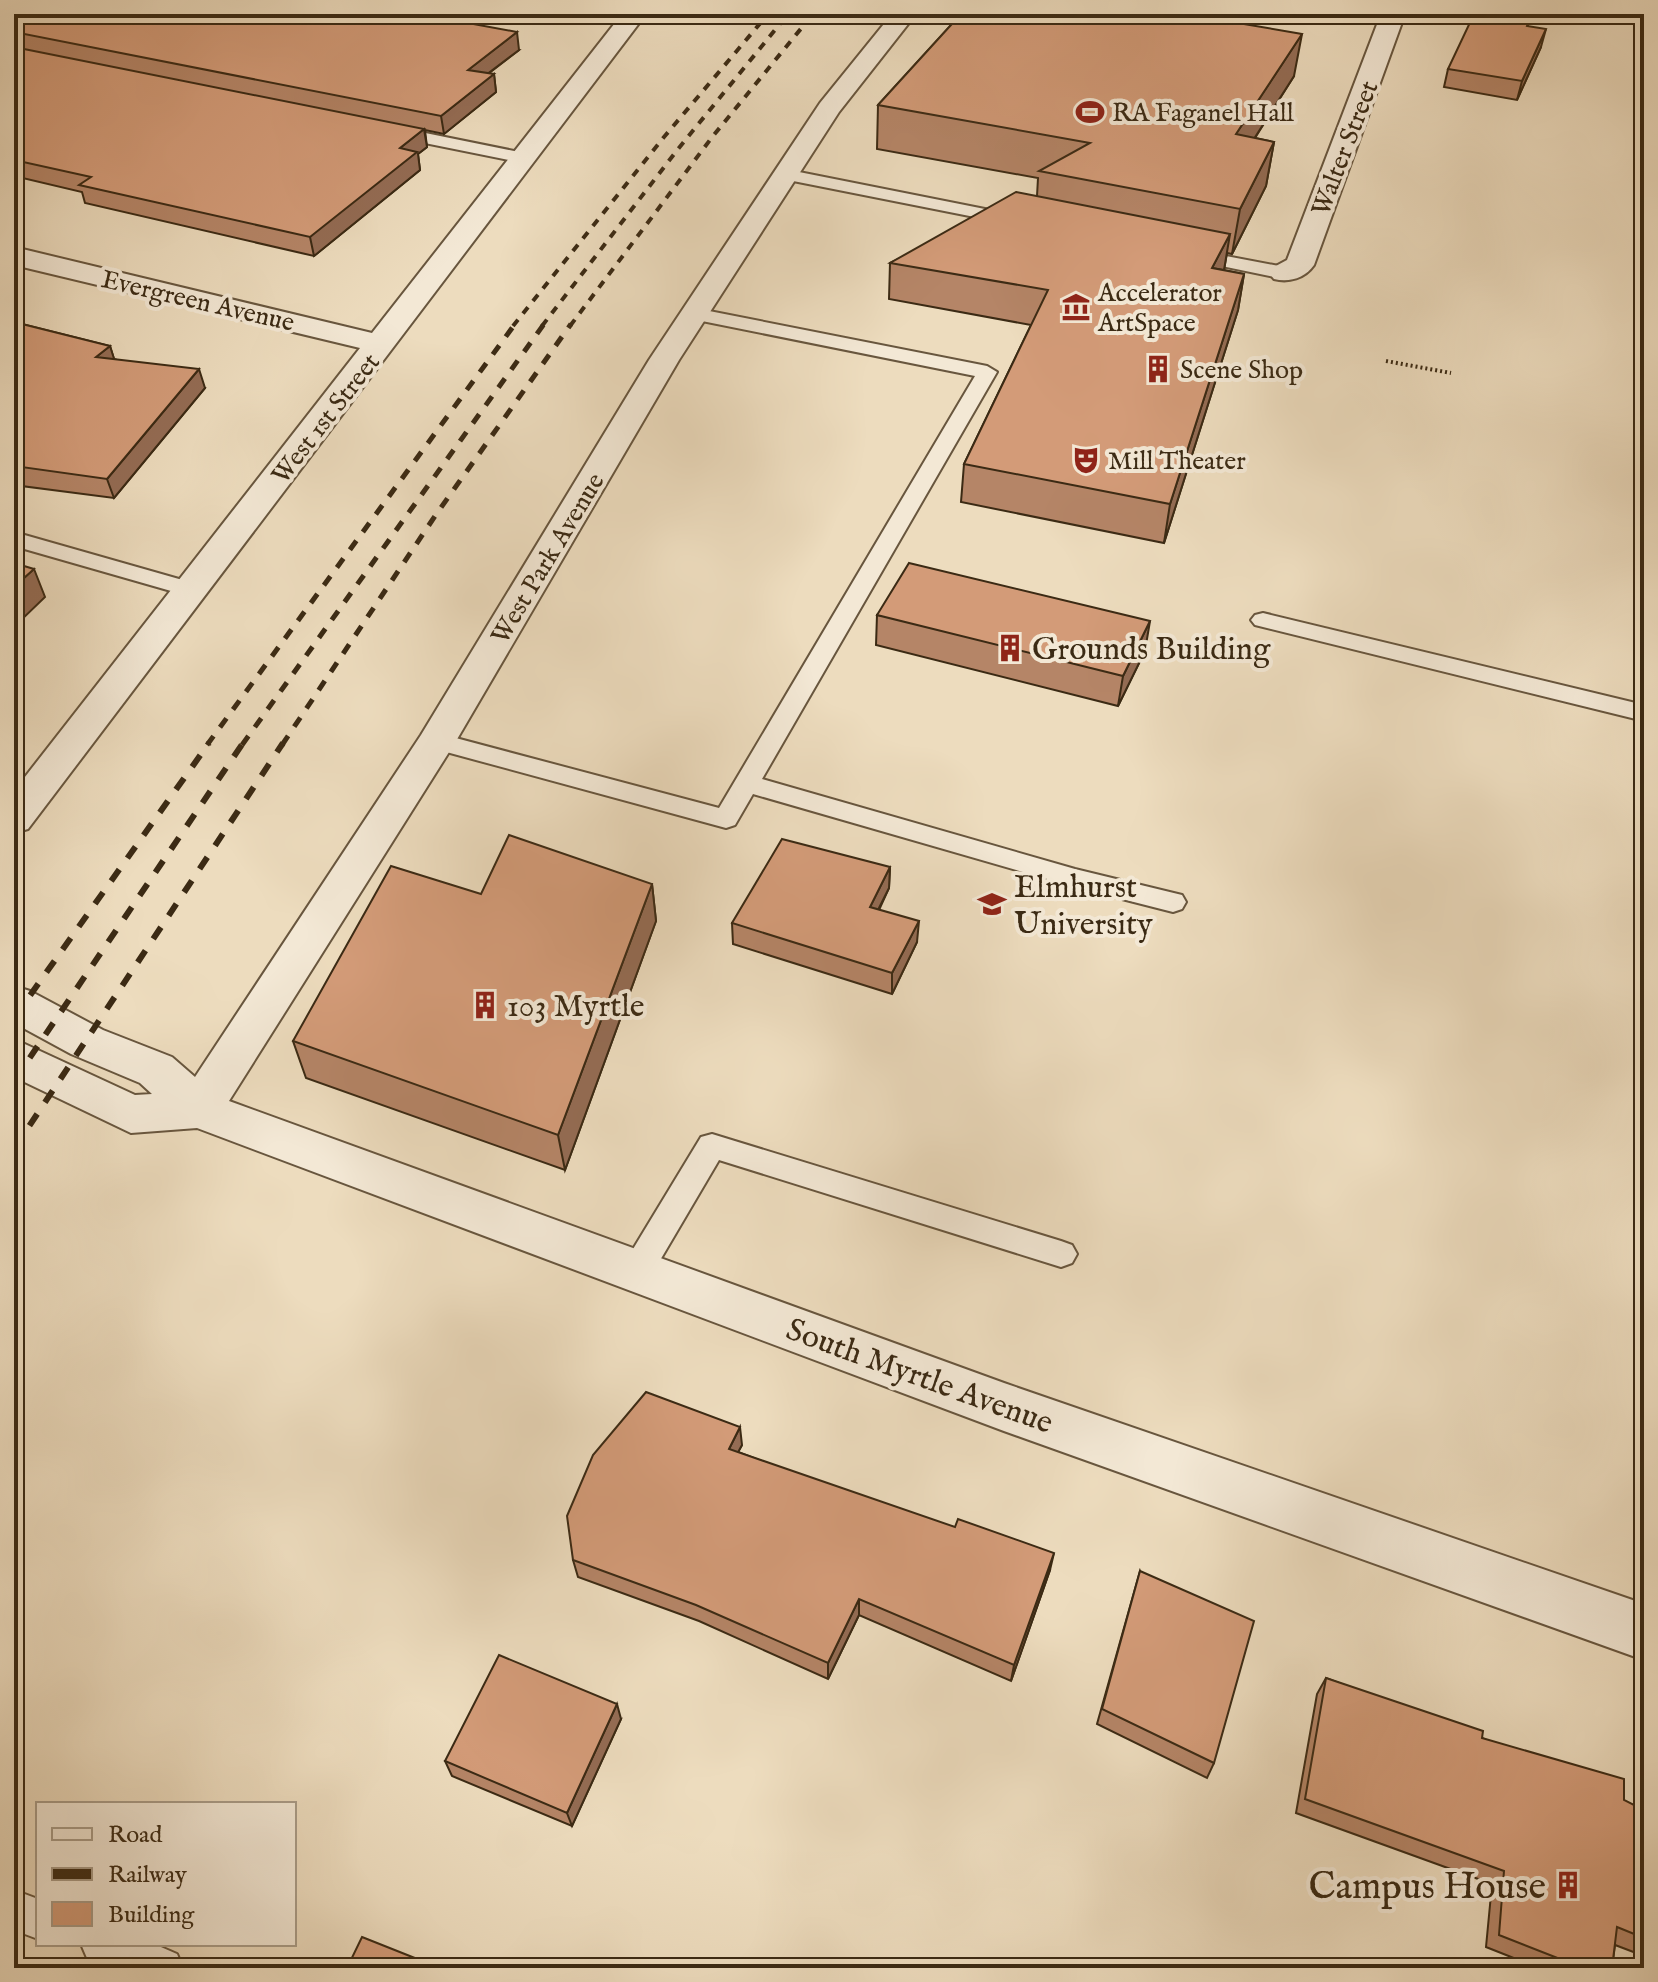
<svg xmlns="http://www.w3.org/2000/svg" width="1658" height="1982" font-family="'IM FELL English',serif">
  <rect width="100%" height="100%" fill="#eddcbe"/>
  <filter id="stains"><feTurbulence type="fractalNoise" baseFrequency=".0025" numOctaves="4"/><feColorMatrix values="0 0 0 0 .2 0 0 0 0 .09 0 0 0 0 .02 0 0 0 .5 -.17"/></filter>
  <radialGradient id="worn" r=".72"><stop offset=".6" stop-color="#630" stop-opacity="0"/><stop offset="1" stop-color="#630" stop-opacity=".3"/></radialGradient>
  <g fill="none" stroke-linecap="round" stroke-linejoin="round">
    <defs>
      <path id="lane" d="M391,126L524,153L532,158L524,163L385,135L383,131Z
        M784,169L1015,215L1024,220L1015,225L778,178L775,174Z
        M1189,249L1284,267L1293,273L1284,279L1183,258L1180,254L1183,250Z
        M694,308L987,366L997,372L762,779L1075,869L1182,895L1186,902L1182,909L1173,912L1075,887L753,794L735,825L726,828L428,747L425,741L428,735L437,733L719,808L975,376L687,318L684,314Z
        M14,532L200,585L203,590L200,595L192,597L14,546Z
        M1263,613L1644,705V721L1255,625L1251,620L1255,615Z
        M712,1134L1061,1241L1072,1245L1077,1254L1072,1263L1061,1267L719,1160L649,1279L638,1283L627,1279L622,1269L627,1259L701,1137Z
        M14,1890L38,1899V1939L14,1930Z
        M81,1944H154L177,1954L183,1968H110L87,1958Z"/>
      <path id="street" d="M622,14H646L28,829L14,833V791L360,348L14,265V247L372,333Z
        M892,14H916L839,112L679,360L456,741L229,1101L1004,1383L1644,1604V1660L1004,1431L197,1128L131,1133L14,1077V1039L135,1095L152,1094L140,1083L71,1054L14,1023V986L30,991L103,1030L172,1057L195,1077L421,735L649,360L820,103Z
        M1381,14H1405L1314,265C1305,278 1289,283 1274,279L1269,273L1274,267L1287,260Z"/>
    </defs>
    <use href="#lane" stroke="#68563e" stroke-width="4"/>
    <use href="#street" stroke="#68563e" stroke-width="4"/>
    <path stroke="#3b2a14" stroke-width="4" stroke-dasharray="2 3" stroke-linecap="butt" d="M1386,361L1451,373"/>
    <use href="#lane" fill="#f3e8d5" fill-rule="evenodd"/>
    <use href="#street" fill="#f3e8d5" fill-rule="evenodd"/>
    <path stroke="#3b2a14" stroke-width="4" stroke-dasharray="8 8" stroke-linecap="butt" d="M513,326L664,137L768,14
      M542,326L678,149L788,14
      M570,326L713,136L813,14"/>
    <path stroke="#3b2a14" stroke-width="5" stroke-dasharray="11 11" stroke-linecap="butt" d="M207,745L515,324
      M242,745L544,324
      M282,745L435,516L571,324"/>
    <path stroke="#3b2a14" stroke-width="6" stroke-dasharray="14 14" stroke-linecap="butt" d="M14,1018L209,743
      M14,1081L243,743
      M14,1149L283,743"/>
  </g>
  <path fill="#b58567" stroke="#3b2a14" stroke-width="2" d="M14,14L519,50L488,74H494L496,92L444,134L425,130L427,147L418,154L420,170L314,256L85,203L82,192L14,176Z
    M961,14H1253L1252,25L1294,76L1255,138L1274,142L1266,186L1232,254L1227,253L1224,270L1244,274L1238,310L1164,543L961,502L964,464L1031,325L889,299L890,263L1037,196L1038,178L877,149L878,105Z
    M1528,26L1541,47L1517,100L1444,87L1448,69Z
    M14,322L110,346L114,359L205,388L114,498L14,485Z
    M877,615L1145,651L1118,706L876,645Z
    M890,867L889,888L879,910L917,942L892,994L733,944L732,923Z
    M652,884L656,921L565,1170L306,1078L293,1041L481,894Z
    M742,1445L738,1452L1050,1570L1011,1681L859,1615L828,1679L699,1621L578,1577L573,1560Z
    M1140,1571L1214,1763L1207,1778L1097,1724Z
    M1326,1678L1482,1738L1644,1810V1956L1615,1945L1612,1968H1539L1486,1947L1492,1884L1296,1813L1317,1694Z
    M621,1719L572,1826L452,1776L445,1761Z"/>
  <path fill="#946c54" stroke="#3b2a14" stroke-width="2" d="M1244,14H1253L1250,37L1238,23Z
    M1546,29L1541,47L1517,100L1522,81Z
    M517,32L519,50L470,87L468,70Z
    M1302,34L1294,76L1229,178L1236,134Z
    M494,74L496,92L444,134L441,116Z
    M424,129L427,147L418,154L420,170L314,256L310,237L400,148Z
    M1274,142L1266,186L1232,254L1240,209Z
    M1230,234L1224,270L1212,268Z
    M1244,274L1238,310L1164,543L1170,504Z
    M110,346L116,365L96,357Z
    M199,369L205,388L114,498L107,479Z
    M34,569L45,597L14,627V587Z
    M1150,621L1145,651L1118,706L1123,676Z
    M890,867L889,888L869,928L870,907Z
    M652,884L656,921L565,1170L558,1135Z
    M919,921L917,942L892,994V973Z
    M740,1427L742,1445L730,1467L729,1449Z
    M1054,1553L1050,1570L1011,1681L1014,1665Z
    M859,1599V1615L828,1679V1663Z
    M617,1704L621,1719L572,1826L567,1813Z"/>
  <path fill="#d39b78" stroke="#3b2a14" stroke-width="2" d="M14,14H419L517,32L468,70L494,74L441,116L14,32Z
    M961,14H1244L1238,23L1302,34L1236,134L1274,142L1240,209L1039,171L1090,143L878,105Z
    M1474,14H1504L1530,18L1527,26L1546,29L1522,81L1448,69Z
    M14,47L424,129L400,148L417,152L310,237L79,185L91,177L14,160Z
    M1016,192L1230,234L1212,268L1244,274L1170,504L964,464L1048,290L890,263Z
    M14,322L110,346L96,357L199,369L107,479L14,466Z
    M14,563L34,569L14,587Z
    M909,563L1150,621L1123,676L877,615Z
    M509,835L652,884L558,1135L293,1041L391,866L481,894Z
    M782,839L890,867L870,907L919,921L892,973L732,923Z
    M646,1392L740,1427L729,1449L955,1527L958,1519L1054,1553L1014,1665L859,1599L828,1663L696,1605L573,1560L567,1516L593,1455Z
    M1140,1571L1254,1621L1214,1763L1102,1709Z
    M499,1655L617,1704L567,1813L445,1761Z
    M1326,1678L1483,1731L1482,1738L1624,1779V1800L1644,1810V1938L1617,1927L1612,1968H1583L1499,1935L1504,1871L1305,1799Z
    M362,1937L440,1968H347Z"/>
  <defs>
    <symbol id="stadium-bare" viewBox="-9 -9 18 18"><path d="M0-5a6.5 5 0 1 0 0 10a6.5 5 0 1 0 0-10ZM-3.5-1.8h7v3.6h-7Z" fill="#8f2418" stroke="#f3e8d5" stroke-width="2.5" paint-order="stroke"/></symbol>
    <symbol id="museum-bare" viewBox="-9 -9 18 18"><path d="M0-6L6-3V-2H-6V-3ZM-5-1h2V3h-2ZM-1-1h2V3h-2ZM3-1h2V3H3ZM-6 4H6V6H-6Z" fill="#8f2418" stroke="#f3e8d5" stroke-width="2.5" paint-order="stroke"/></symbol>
    <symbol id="building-bare" viewBox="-9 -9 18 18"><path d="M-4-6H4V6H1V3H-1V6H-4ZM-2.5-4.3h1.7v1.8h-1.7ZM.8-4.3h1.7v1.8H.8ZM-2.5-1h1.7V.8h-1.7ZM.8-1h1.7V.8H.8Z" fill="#8f2418" stroke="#f3e8d5" stroke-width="2.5" paint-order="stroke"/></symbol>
    <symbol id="theatre-bare" viewBox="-9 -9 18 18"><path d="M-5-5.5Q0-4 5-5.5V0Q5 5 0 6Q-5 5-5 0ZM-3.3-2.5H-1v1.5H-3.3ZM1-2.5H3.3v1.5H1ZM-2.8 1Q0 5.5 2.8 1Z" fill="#8f2418" stroke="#f3e8d5" stroke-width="2.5" paint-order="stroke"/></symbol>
    <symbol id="university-bare" viewBox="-9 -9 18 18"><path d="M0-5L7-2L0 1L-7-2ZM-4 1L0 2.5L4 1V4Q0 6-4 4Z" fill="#8f2418" stroke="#f3e8d5" stroke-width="2.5" paint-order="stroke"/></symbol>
  </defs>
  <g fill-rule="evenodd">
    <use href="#stadium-bare" x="1070" y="92" width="40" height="40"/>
    <use href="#museum-bare" x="1056" y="287" width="40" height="40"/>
    <use href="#building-bare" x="1138" y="349" width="40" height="40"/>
    <use href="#theatre-bare" x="1066" y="440" width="40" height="40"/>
    <use href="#building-bare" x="990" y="628" width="40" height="40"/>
    <use href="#university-bare" x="972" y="884" width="40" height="40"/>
    <use href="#building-bare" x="465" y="985" width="40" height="40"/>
    <use href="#building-bare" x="1548" y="1865" width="40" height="40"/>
  </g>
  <g text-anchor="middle" stroke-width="8" stroke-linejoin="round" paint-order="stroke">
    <g font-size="26" fill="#3b2a14" stroke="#f3e8d5" text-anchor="start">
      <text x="1112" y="121">RA Faganel Hall</text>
      <text x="1098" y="301">Accelerator<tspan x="1098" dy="30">ArtSpace</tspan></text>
      <text x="1180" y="378">Scene Shop</text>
      <text x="1108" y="469">Mill Theater</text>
    </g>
    <g font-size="26" fill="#3b2a14" stroke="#f3e8d5">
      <text transform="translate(1344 148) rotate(-69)" y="9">Walter Street</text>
      <text transform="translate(198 300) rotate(13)" y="9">Evergreen Avenue</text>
      <text transform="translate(325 418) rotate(-52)" y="9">West 1st Street</text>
      <text transform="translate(547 558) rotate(-59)" y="9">West Park Avenue</text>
    </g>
    <g font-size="32" fill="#3b2a14" stroke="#f3e8d5" text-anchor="start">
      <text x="1032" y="659">Grounds Building</text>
      <text x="1014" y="897">Elmhurst<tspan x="1014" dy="37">University</tspan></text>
      <text x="507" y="1016">103 Myrtle</text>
    </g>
    <g font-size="32" fill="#3b2a14" stroke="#f3e8d5">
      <text transform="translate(920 1375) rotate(20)" y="11">South Myrtle Avenue</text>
    </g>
    <g font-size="38" fill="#3b2a14" stroke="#f3e8d5" text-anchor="end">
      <text x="1546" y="1898">Campus House</text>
    </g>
  </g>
  <rect width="1658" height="1982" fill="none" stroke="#eddcbe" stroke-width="48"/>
  <rect x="16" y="16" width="1626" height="1950" fill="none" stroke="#3b2a14" stroke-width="4"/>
  <rect x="24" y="24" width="1610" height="1934" fill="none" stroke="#3b2a14" stroke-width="2"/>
  <rect x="36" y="1802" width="260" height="144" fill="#f3e8d5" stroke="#a99c88" stroke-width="2"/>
  <rect x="52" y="1828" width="40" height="12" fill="#f3e8d5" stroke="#a99c88" stroke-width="2"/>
  <text x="108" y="1842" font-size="24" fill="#3b2a14">Road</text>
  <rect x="52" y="1868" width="40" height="12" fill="#3b2a14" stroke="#a99c88" stroke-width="2"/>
  <text x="108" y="1882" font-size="24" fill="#3b2a14">Railway</text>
  <rect x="52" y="1902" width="40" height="24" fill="#d39b78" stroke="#a99c88" stroke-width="2"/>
  <text x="108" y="1922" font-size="24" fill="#3b2a14">Building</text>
  <rect width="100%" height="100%" filter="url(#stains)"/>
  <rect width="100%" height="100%" fill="url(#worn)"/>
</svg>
